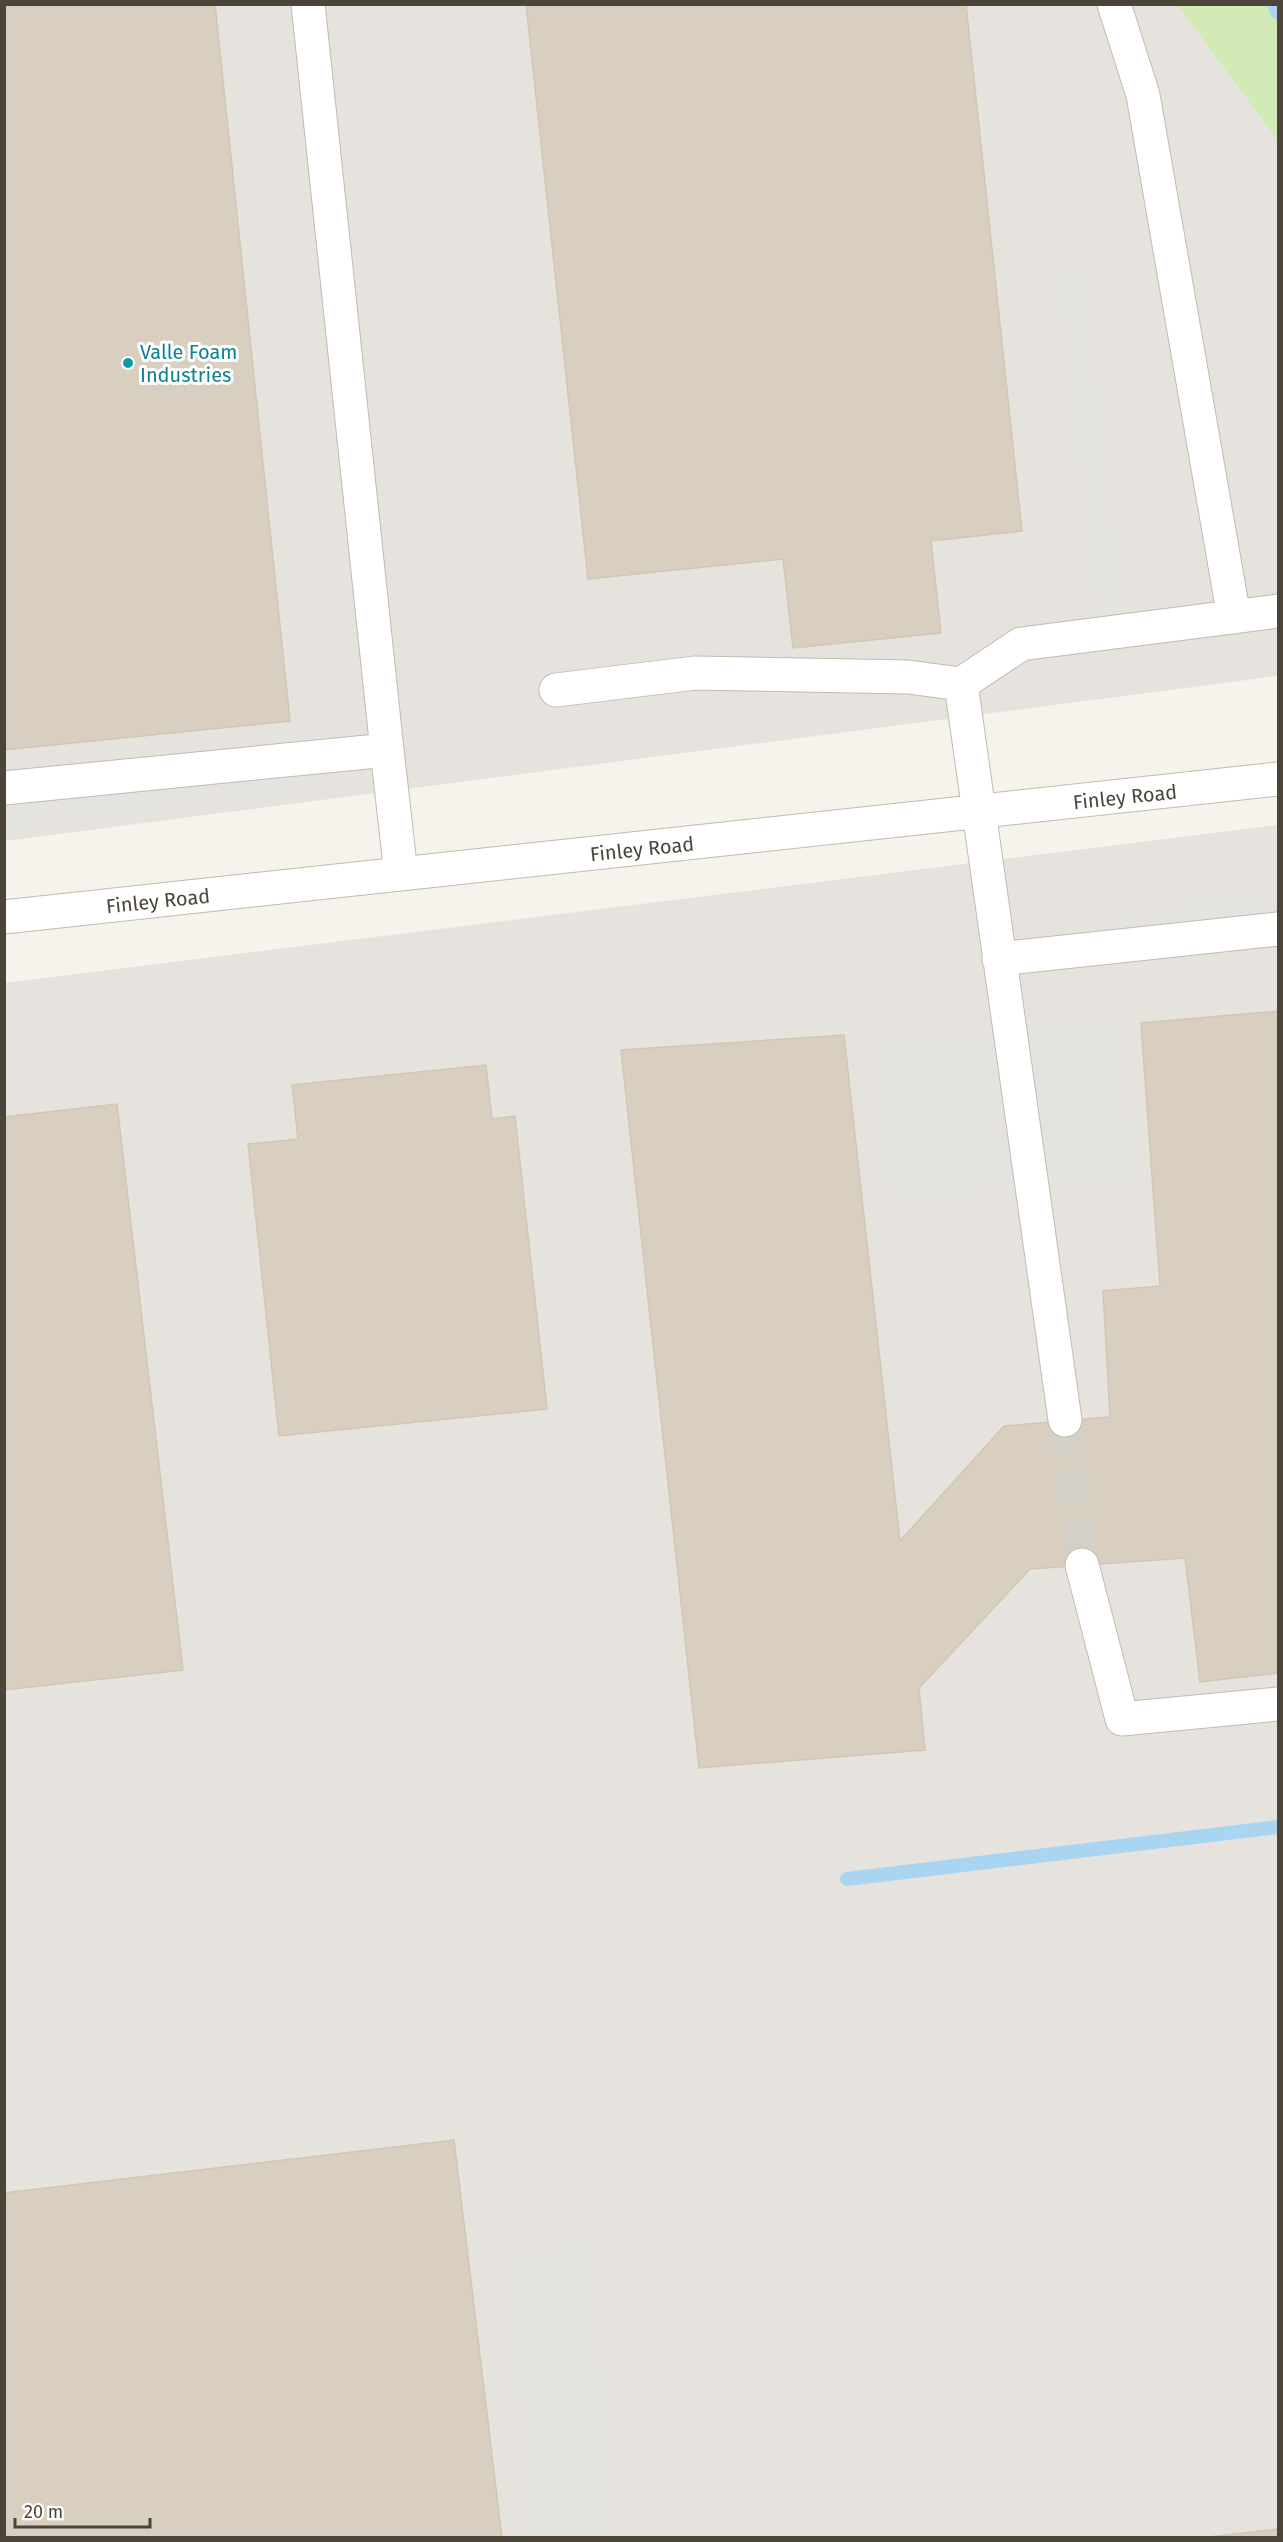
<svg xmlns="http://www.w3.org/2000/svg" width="1283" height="2542" font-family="'Fira Sans',sans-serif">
  <rect width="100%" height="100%" fill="#f6f3ec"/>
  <path fill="#e6e2dd" d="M4,5H1177L1278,141V676L5,841Z
    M1278,825V2537H5L4,983Z"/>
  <path fill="#d2eab5" d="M1177,5H1278V141Z"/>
  <path fill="#e5e3e0" d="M999,5H1038L1039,12L1000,17Z
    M1087,270L1129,629L1094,633L1052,273Z
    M319,735L327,792L5,832L4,774Z
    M1278,886V947L1138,956L1105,908Z
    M1122,1016L1139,1181L885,1206L868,1041Z
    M594,2236L618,2537H525L503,2254Z"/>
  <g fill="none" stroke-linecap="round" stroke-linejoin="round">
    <path stroke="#a9d4f2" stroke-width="14" d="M1274,4L1278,13
      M847,1879L1278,1827"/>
  </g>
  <path fill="#d8cfc1" stroke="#d3c7b4" stroke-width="1.5" d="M4,4H215L290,721L4,750Z
    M526,4H966L1022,531L931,541L941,633L793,648L783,559L588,579Z
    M1278,1011V1673L1200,1682L1185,1558L1030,1569L919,1688L925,1750L699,1768L621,1050L844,1035L900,1541L1004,1426L1110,1417L1103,1291L1160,1286L1141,1023Z
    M486,1065L492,1119L515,1116L547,1409L279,1436L248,1144L298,1139L292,1085Z
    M117,1104L183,1670L4,1690V1117Z
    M454,2140L502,2538H4V2193Z
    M1278,2529V2538H1200Z"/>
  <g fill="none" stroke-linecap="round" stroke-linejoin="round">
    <path stroke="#d4d0c8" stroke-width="33" stroke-dasharray="33 16" stroke-linecap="butt" d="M1065,1420L1082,1565"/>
    <defs>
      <path id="minor" d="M308,4L387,750
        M1114,4L1143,95L1234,617
        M556,690L695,673L908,677L961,684
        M4,788L387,750L401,874
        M4,917L1278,779
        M999,959L1278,929
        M1065,1420L961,684L1021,644L1278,611
        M1082,1565L1122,1719L1278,1704"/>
    </defs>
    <use href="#minor" stroke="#c2bbae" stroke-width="35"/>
    <use href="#minor" stroke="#fff" stroke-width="33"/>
  </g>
  <circle fill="#0f9aa8" stroke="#fff" stroke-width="2" cx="128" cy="363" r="6"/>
  <g text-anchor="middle" stroke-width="6" stroke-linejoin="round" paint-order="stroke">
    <g font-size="20" fill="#0d838f" stroke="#fff" text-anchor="start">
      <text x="140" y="359">Valle Foam<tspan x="140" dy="23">Industries</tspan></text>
    </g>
    <g font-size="20" fill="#4b4439" stroke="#fff">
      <text transform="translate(1125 797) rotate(-6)" y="7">Finley Road</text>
      <text transform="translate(642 849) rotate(-6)" y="7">Finley Road</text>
      <text transform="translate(158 901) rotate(-6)" y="7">Finley Road</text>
    </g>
  </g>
  <rect width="1283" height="2542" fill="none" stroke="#4b4439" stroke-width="12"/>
  <path d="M15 2518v9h135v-9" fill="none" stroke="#4b4439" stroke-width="3"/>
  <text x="24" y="2518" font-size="18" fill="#4b4439" stroke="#ffffff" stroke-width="4.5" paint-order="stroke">20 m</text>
</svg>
